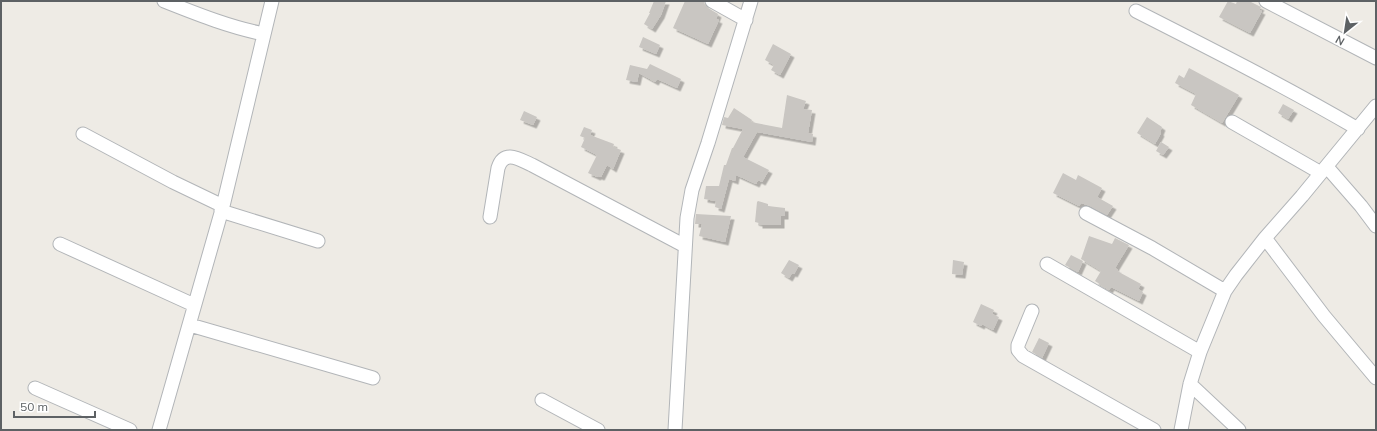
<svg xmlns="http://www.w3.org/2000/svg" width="1377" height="431" font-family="Mulish,sans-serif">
  <defs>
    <filter id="shadow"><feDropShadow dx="3.5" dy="3.5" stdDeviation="0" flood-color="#0004"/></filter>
  </defs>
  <rect width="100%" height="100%" fill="#eeebe5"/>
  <path fill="#c9c6c2" filter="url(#shadow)" d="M654,1H666L661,15L652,29L644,24L650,13H649Z
    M685,1H704L705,5L708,8L718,14L716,19L719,20L708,44L673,28Z
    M1228,1L1236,4L1237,1H1249L1261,7L1259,10L1262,11L1250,33L1219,17Z
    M643,37L660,45L656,54L639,47Z
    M773,44L791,54L780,75L771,70L774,65L765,60Z
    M650,64L681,79L677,88L657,79L655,82L639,73L637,82L626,80L630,65L647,69Z
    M1189,68L1239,95L1222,123L1191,105L1196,94L1175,83L1179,75L1184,78Z
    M787,95L806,101L803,109L812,110L808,133L813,134L812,142L757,132L743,157L769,170L762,182L758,180L756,184L736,175L735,181L729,179L721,209L715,207L716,201L704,199L706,186H719L724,165H726L732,148H733L743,129L722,125L724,117L728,118L734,108L752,120L751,122L782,128Z
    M1283,104L1294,110L1288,119L1278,113Z
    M524,111L537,117L533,125L520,120Z
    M1147,117L1162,127L1160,132L1161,133L1155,144L1137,133Z
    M584,127L592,130L590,135L614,144L613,147L621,150L613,169L607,165L601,177L598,176L597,177L588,173L597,155L581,147L585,138L580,136Z
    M1161,142L1169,147L1163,155L1156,151Z
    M1063,173L1076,180L1078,175L1102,188L1097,197L1113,206L1107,215L1090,206L1081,203L1079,206L1053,193Z
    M758,201L768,204V206L785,208V216H781V225H759V223L755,222L757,202Z
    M696,214L731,216L725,242L699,236L702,224H695Z
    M1089,236L1112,244L1115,238L1129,245L1115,268L1118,270L1117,271L1141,284L1138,289L1143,292L1139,301L1111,287L1109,290L1095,281L1101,271L1081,259Z
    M1071,255L1083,261L1078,272L1065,265Z
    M789,260L799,265L794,274L792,273L789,278L781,273Z
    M953,260L964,262L962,275L952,274Z
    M981,304L994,310L992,314L999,317L993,330L982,324L981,326L973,322Z
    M1039,338L1049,343L1042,358L1032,352Z"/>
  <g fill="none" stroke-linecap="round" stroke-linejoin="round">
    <defs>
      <path id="minor" d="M164,1C197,14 229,27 264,34
        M712,1L746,20
        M1266,1L1376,58
        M1136,11C1211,49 1286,87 1358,129
        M1232,122L1321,173
        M83,134L173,182L223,206
        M1327,167L1361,206L1376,226
        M221,211L318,241
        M1086,213L1152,248L1225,291
        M490,217L498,168C504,149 519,159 532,165L685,246
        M1265,238L1324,316L1376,378
        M60,244L194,305
        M1047,264L1200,352
        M1032,311L1018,345V350L1023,356L1154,430
        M190,325L373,378
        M1190,384L1239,430
        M35,388L130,430
        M542,400L598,430
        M159,430L223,206L272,1
        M675,430L687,218L692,190L708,143L751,1
        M1181,430L1190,384L1200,352L1225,291L1236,275L1265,238L1302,196L1376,106"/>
    </defs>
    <use href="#minor" stroke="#b2b5b8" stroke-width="15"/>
    <use href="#minor" stroke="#fff" stroke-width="13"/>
  </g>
  <rect width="1377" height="431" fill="none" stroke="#5d6164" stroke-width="4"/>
  <g transform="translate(1345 32) rotate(210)" stroke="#ffffff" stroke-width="3" paint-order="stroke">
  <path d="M0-3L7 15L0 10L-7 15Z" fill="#5d6164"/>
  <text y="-6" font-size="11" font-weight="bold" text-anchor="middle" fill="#5d6164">N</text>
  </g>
  <path d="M14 411v6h81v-6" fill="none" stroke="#5d6164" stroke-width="2"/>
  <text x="20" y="411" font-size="12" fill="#5d6164" stroke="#ffffff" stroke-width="3" paint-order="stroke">50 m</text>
</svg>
